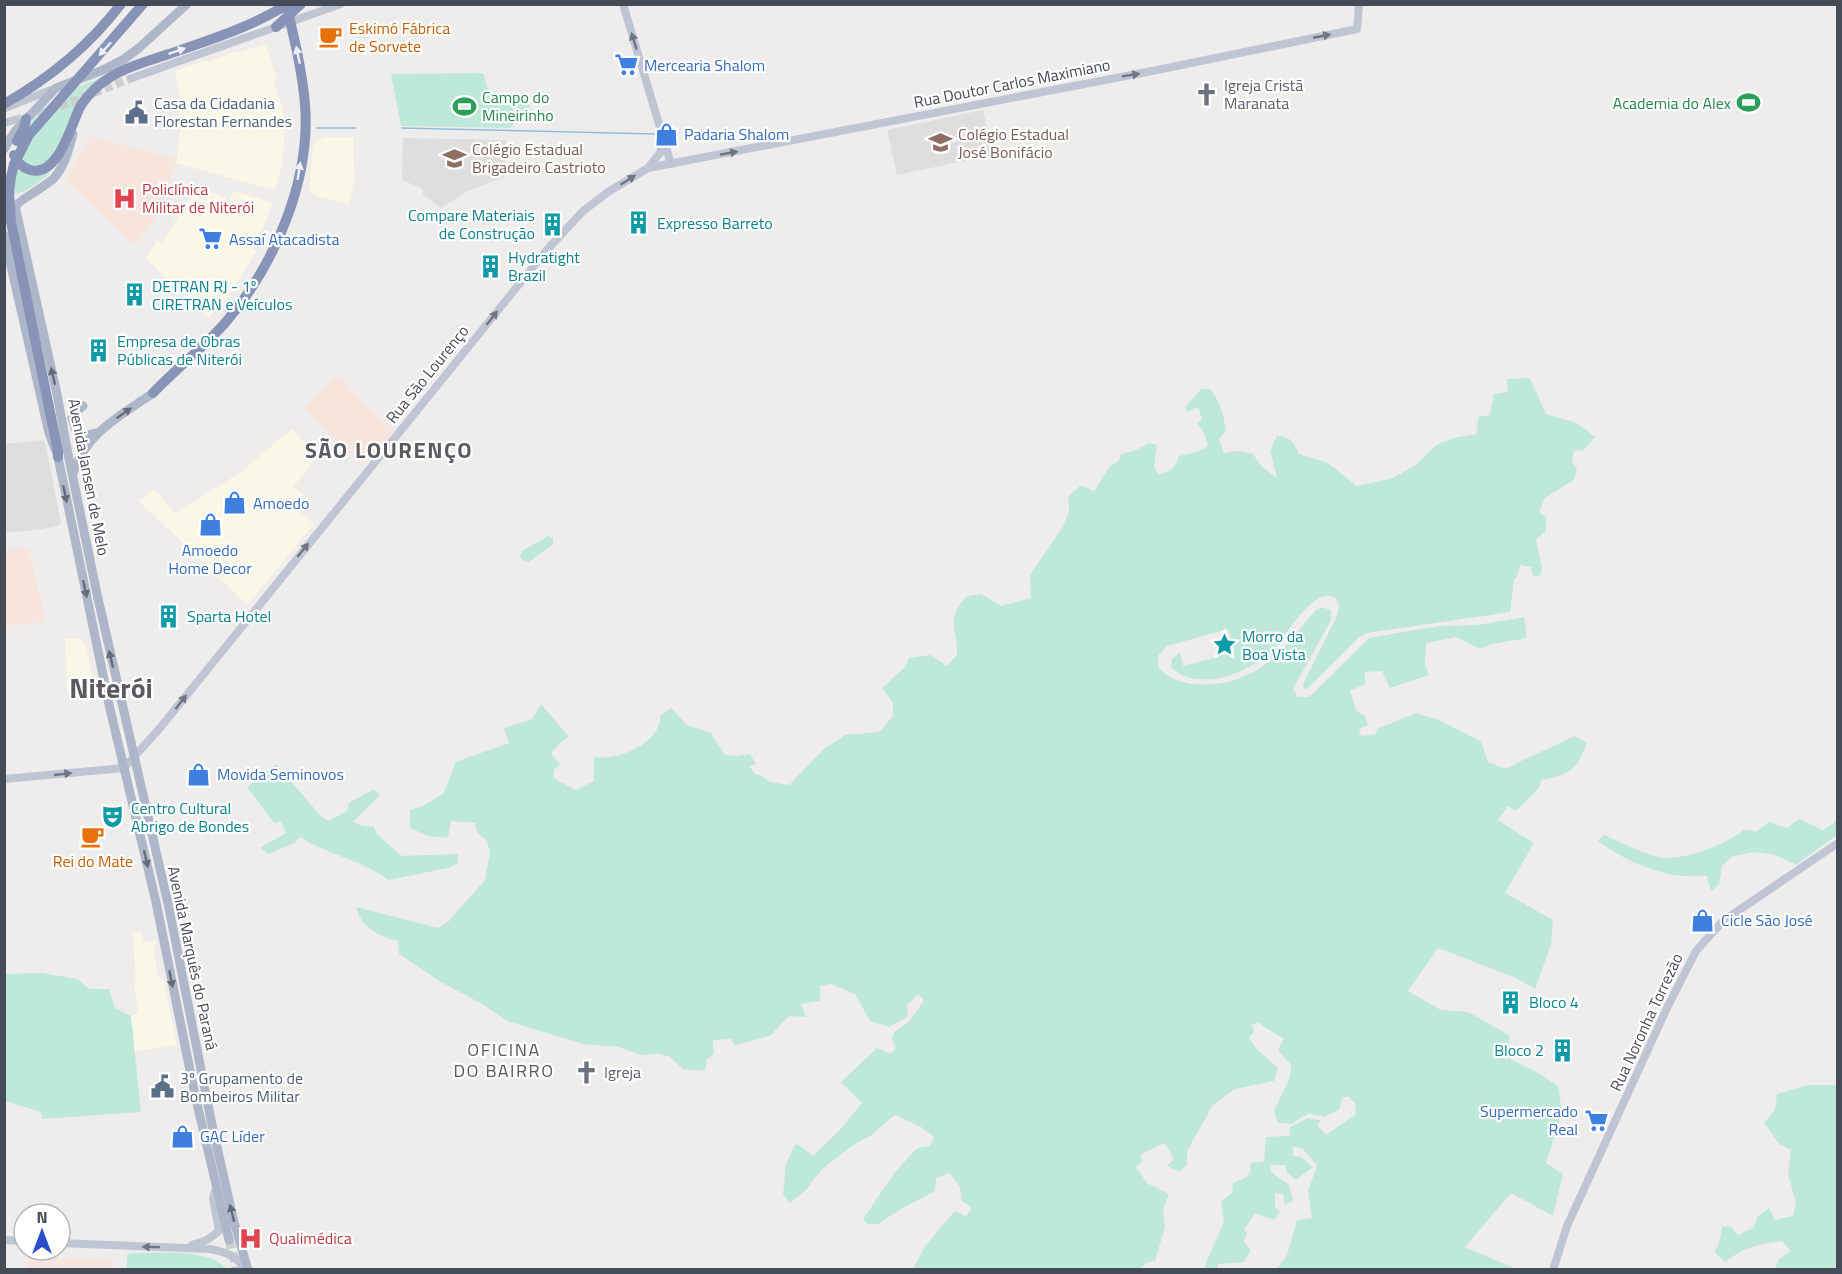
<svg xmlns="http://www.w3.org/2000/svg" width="1842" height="1274" font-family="'Titillium Web',sans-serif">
  <rect width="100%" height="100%" fill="#efedec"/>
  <path fill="#f9f8e6" d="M264,45L266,46L277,79L274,81L285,119L283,157L277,185L274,189H270L176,163L181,122V102L175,71L207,60L209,62L236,51L237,53Z
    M326,137H353L354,182L349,204L317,196L312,193L309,188L313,145L317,141Z
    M202,187L229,201L235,191L273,203L260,234L251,247L256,251L248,265L227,298L208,318L146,258L157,241L162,243L193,193Z
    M292,429L318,456L293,487L304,494L293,508L314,524L247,605L139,501L154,490L176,514L242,471Z
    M65,638L79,639L86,645L94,689L67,690Z
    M142,932L143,942L157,941L153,947L158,977L164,982L177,1045L135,1052L131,1016L138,1012L134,981H136L133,933Z"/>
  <path fill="#e0dedd" d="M983,110L993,155L897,175L887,130Z
    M403,138L506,140L505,177L468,191L441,208L423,195V189L402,180Z
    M40,440L45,442L61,523L58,526L36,530L5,533V444Z"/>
  <path fill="#f7e5dd" d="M88,136L177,159L160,211L139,242L133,244L66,181L79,154L86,146Z
    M336,376L339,380L342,379L363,403L395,430L363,466L304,408Z
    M29,548L46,622L5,626V550Z
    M27,1257L110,1260L113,1261V1269H27Z"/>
  <path fill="#bee9d8" d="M483,73L491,98H526L533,116L514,123L510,128L401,126L391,74Z
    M100,78L85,91L78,102L57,151L44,165L28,166L22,160C22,153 21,143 23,136C37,104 70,90 100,78Z
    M17,169C29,177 38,177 51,172C38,184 24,194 6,196Z
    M1530,378L1546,414L1577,423L1595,437L1584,450L1574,451L1572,462L1577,468L1574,480L1545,498L1539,512L1546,517V531L1536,539L1542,567L1540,577L1533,575L1531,567L1520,565L1517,577L1514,579L1510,612L1367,633L1358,638L1306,690L1303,687L1304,682L1337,616L1339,606L1337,599C1330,595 1326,595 1319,598C1300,610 1287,634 1272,650C1251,671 1211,688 1182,675C1178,673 1174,670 1171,667L1172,659L1180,652L1183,666L1235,652L1228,629L1167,646L1158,656L1159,669C1165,673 1172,679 1179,681C1212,691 1252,679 1277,655C1291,641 1303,624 1316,610L1323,607L1331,611V620L1293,689L1298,697H1309L1369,638L1439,626L1478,625L1524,617L1527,638L1492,644L1480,649L1456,637L1426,643L1425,664L1429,675L1390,688L1382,671L1365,672V684L1350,691L1356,710L1365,716L1368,725L1359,729L1361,736L1376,734L1377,729L1416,713L1439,720L1481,741L1488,762L1506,769C1528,756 1552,748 1574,736L1587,743C1576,771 1571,774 1541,780L1539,788L1516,811L1508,806L1498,820L1534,843L1505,893L1553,920L1551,945L1535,989L1516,978L1438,948L1408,991L1441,1010L1468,1012L1509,1035L1510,1059L1535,1071L1558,1086L1562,1113L1546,1163L1563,1174L1553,1216L1511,1193L1465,1247L1516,1269H1277L1287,1255L1297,1220L1312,1218L1308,1191L1317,1165L1302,1148L1293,1147V1156L1301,1157L1313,1167L1296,1180L1287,1173L1285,1165H1270L1271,1172L1289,1185L1293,1200L1285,1205L1283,1194L1275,1193V1207L1280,1211L1274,1220L1255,1213L1244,1230L1247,1233L1244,1242L1251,1250L1244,1262L1218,1264L1217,1269H1205L1207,1260L1224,1222L1221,1201L1232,1193L1233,1183L1247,1177L1251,1169L1250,1163L1264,1161L1266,1137L1289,1136L1290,1127L1308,1118L1321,1120L1317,1125L1326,1135L1356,1114L1355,1103L1349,1097H1343L1339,1110L1324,1117L1309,1113L1291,1124L1278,1123L1274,1111L1290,1077L1291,1065L1278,1050L1284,1039L1257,1022L1252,1025L1254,1032L1249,1038L1256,1048L1278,1068L1274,1081L1235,1089L1213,1105L1187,1151V1164L1180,1172L1167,1166L1174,1159L1165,1143L1141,1154L1142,1162L1136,1167L1147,1183L1169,1194L1163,1211L1165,1227L1155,1261L1148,1262L1139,1270L913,1269L925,1246L955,1211L966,1216L972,1208L962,1201L960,1187L949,1173L936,1178L935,1191L901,1209L878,1224H867L863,1219L895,1172L917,1148L930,1146L934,1137L921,1127L895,1115L870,1136L853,1145L821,1170L806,1190L790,1203L783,1194L786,1164L796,1143L813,1156L839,1131L862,1103L841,1082L877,1048L891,1054L896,1048L892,1039L894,1032L909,1022L924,1000L918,994L907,1005L908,1016L889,1027L870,1021L855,994L831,984L820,986V1001L801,1004L806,1017L789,1016L770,1036L735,1045L731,1039L713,1040L714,1054L707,1059L705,1071L683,1069L669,1056L657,1054L641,1055L618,1047L583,1044L507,1021L484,1005L439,981L399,954L398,941C379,937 361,927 356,907L438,928L448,922L485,880L490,852L487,841L477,832L475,823L451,821L448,838L428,836L410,828V810L423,806L444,793C447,782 453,774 455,762L509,743L504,728L532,719L541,704L569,737L560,743L551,753L560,765L554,770V778L575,790L594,781V757C618,761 661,743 660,716L671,708L687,725L711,733L725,755L736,756L750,754L756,764L749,766L755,774L762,776L770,782L789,785L824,749L845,735L879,732L893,716V703L882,688L905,667L909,658L930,655L947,666L957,655C958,626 944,620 967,596L981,594L1001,606L1031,598L1030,575L1062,528L1069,512L1068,497L1081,485L1094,491L1110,466L1119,461L1121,454L1136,450L1149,443L1157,445L1154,467L1158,474C1171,472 1175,468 1179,456L1197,452L1208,446L1204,433L1197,423L1202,419L1198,407L1187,412L1185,408L1201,389H1210C1220,401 1224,416 1226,431L1219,439L1224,453L1238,451L1253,454L1262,467L1277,478L1270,451L1277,436C1291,437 1293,441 1299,454L1328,463L1357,486L1393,478L1416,465L1436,445L1453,438L1477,434L1478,417L1490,415L1494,394L1508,392L1507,379Z
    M548,536L553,538V544L529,562L522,560L520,556L522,551Z
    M276,764L320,815L328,821L347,811L349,803L374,789L380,795L353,822L360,825L374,827L377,834L402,856L458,854V863L448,868L389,880C362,860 328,855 300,837L294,843L268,854L260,848L286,833L281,822L274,823L247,787Z
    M1799,819L1823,830L1837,821V835L1796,865L1775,855L1755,852L1733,856L1722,866L1719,885L1711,891L1707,876C1696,875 1683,877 1673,875C1647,870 1619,857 1598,841L1604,835C1619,841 1651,858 1665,858C1692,858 1723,845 1744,830L1757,831L1769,822L1787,828Z
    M42,973L77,979L90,989H109L115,1008L131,1016L141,1112L42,1119L41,1112L5,1101V974Z
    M1808,1085H1837V1269H1775L1779,1259L1791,1251L1782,1241C1758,1244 1745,1247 1725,1262L1715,1252L1720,1240L1722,1226L1731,1227L1738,1235L1753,1228L1758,1216L1769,1208L1775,1220L1793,1216L1796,1203L1788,1174L1791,1150L1779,1144L1764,1123L1775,1110L1777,1094Z
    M131,1253C156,1253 210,1248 227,1269H127V1255Z"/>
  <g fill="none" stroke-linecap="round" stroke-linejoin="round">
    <path stroke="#8fbee2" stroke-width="1.5" d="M317,128H356
      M402,128L656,134"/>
    <path stroke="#cdcdce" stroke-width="8" stroke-dasharray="8 4" stroke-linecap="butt" d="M14,120L54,109L132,78"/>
    <path stroke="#cdcdce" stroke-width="9" stroke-dasharray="9 4.5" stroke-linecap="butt" d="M229,1240L237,1270"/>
    <path stroke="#c0c5d4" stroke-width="8" d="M623,4L671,164
      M132,78L341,4
      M5,108L56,88
      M4,123L14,120
      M648,168L1152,71L1357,29L1359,4
      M4,779L124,768L160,728L546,251L583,211L608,192L648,168L660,153L663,138
      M4,1240L24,1241
      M60,1243L210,1249C226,1252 237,1256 246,1270
      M192,1245L207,1240L219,1231L213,1198L216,1188
      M1553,1270L1567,1226L1667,1008L1696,951L1723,921L1838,843"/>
    <path stroke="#aeb6c9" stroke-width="9" d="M73,134C69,149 65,165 55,177C47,186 19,200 17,205C15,208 16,211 17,215L57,394L68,454L97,594L169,908L212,1125L234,1222L248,1270
      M4,149L16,130L56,88L103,70L124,59L139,48L187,4
      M4,235L49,433L58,457L110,709L156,902L195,1095L229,1240
      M83,406L76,411L72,418L76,431L83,436L95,433
      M73,473C86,433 120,416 153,393"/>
    <path stroke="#8894b7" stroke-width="10" d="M276,27L301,4
      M4,104C50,78 89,46 121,4
      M17,141L24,128L26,119
      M14,155C17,162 23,168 30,170C58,178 71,125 80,107C85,99 91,92 98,86C118,69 145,62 169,54C210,40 251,27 288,4
      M153,393C176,369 203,348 225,323C275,265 311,180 305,104C302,70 294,37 286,4
      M58,457V451L11,222L9,192L11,177L14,164L29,135L143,4"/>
  </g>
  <defs><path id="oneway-solid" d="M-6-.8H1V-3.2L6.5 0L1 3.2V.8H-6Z" transform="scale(1.5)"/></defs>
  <g fill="#717683">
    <use href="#oneway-solid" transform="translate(1322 36) rotate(-11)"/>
    <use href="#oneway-solid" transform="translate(634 41) rotate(-107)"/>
    <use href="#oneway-solid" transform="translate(1131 75) rotate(-9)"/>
    <use href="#oneway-solid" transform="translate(729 153) rotate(-11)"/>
    <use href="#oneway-solid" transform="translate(628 180) rotate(-32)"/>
    <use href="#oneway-solid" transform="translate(492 318) rotate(-52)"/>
    <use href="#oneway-solid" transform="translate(303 550) rotate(-51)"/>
    <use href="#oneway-solid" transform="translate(181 702) rotate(-52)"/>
    <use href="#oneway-solid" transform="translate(63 774) rotate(-6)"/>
    <use href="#oneway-solid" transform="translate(151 1247) rotate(-179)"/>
  </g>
  <g fill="#edeff4">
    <use href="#oneway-solid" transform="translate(105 49) rotate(132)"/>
    <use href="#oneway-solid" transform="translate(177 51) rotate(-19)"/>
    <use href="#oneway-solid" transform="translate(298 55) rotate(-102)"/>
    <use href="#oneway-solid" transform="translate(299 171) rotate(-81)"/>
  </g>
  <g fill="#656c79">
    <use href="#oneway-solid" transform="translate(53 376) rotate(-103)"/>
    <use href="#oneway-solid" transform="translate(124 413) rotate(-35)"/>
    <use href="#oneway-solid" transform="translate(65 494) rotate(78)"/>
    <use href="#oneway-solid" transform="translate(85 589) rotate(78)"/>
    <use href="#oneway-solid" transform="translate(111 659) rotate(-103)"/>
    <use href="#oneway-solid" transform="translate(146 859) rotate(77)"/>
    <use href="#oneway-solid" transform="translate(171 979) rotate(79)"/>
    <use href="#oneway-solid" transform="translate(232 1213) rotate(-104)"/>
  </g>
  <defs>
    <symbol id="cafe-bare" viewBox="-9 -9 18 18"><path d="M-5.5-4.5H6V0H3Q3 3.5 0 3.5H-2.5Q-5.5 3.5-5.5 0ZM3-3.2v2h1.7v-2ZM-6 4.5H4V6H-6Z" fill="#e8710a" stroke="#fff" stroke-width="2.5" paint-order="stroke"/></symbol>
    <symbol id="supermarket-bare" viewBox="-9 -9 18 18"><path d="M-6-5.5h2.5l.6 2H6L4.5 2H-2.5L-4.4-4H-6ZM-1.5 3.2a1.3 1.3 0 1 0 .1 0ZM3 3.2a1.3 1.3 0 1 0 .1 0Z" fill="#3f7fe0" stroke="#fff" stroke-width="2.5" paint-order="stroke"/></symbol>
    <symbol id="church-bare" viewBox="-9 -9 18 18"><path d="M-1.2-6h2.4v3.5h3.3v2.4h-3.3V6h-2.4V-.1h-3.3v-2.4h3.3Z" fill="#6b7280" stroke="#fff" stroke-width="2.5" paint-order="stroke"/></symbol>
    <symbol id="stadium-bare" viewBox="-9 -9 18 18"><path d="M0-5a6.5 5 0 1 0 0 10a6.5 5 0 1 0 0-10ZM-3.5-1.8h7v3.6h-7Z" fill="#2e9e5b" stroke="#fff" stroke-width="2.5" paint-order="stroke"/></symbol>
    <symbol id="civic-bare" viewBox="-9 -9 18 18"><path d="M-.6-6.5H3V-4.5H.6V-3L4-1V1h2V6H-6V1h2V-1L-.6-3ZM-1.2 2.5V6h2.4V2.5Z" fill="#5c6f8a" stroke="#fff" stroke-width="2.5" paint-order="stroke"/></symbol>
    <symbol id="shop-bare" viewBox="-9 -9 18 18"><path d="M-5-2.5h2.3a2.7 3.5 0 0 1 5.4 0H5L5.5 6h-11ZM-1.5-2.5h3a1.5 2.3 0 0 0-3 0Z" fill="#3f7fe0" stroke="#fff" stroke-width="2.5" paint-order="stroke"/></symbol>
    <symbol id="school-bare" viewBox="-9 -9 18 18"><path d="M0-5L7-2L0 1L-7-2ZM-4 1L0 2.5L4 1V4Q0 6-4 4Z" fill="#8d6e63" stroke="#fff" stroke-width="2.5" paint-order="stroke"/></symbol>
    <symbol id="hospital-bare" viewBox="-9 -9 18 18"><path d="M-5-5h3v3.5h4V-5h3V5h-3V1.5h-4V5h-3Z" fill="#e0444e" stroke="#fff" stroke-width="2.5" paint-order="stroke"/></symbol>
    <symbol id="building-bare" viewBox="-9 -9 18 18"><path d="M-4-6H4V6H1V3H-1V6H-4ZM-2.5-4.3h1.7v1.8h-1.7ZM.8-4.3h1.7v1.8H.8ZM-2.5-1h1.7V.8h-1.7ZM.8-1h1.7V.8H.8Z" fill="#0f9aa8" stroke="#fff" stroke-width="2.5" paint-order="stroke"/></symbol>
    <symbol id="sight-bare" viewBox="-9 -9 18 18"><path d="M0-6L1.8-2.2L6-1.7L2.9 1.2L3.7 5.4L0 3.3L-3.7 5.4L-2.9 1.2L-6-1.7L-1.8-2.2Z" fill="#0f9aa8" stroke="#fff" stroke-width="2.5" paint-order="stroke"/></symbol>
    <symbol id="theatre-bare" viewBox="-9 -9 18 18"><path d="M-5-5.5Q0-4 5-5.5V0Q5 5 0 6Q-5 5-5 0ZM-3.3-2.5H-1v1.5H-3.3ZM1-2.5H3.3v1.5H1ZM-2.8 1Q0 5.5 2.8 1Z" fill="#0f9aa8" stroke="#fff" stroke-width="2.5" paint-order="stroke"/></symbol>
  </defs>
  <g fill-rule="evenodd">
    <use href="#cafe-bare" x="314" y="20" width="33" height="33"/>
    <use href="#supermarket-bare" x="610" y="48" width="33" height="33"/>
    <use href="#church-bare" x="1190" y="78" width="33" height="33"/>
    <use href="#stadium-bare" x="1732" y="86" width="33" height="33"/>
    <use href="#stadium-bare" x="448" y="90" width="33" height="33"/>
    <use href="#civic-bare" x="120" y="96" width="33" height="33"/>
    <use href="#shop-bare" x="650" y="118" width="33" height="33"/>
    <use href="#school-bare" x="924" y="126" width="33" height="33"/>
    <use href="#school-bare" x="438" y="142" width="33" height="33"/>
    <use href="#hospital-bare" x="108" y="182" width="33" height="33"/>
    <use href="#building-bare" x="622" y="206" width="33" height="33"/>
    <use href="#building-bare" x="536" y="208" width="33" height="33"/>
    <use href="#supermarket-bare" x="194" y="222" width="33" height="33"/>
    <use href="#building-bare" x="474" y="250" width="33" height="33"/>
    <use href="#building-bare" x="118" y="278" width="33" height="33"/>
    <use href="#building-bare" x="82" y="334" width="33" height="33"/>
    <use href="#shop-bare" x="218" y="486" width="33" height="33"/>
    <use href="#shop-bare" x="194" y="508" width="33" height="33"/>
    <use href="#building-bare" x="152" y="600" width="33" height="33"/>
    <use href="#sight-bare" x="1208" y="628" width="33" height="33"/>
    <use href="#shop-bare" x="182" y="758" width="33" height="33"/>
    <use href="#theatre-bare" x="96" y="800" width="33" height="33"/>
    <use href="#cafe-bare" x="76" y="820" width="33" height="33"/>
    <use href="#shop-bare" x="1686" y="904" width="33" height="33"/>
    <use href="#building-bare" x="1494" y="986" width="33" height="33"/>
    <use href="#building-bare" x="1546" y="1034" width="33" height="33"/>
    <use href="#church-bare" x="570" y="1056" width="33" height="33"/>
    <use href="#civic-bare" x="146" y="1070" width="33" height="33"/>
    <use href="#supermarket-bare" x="1580" y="1104" width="33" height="33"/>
    <use href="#shop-bare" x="166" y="1120" width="33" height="33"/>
    <use href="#hospital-bare" x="234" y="1222" width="33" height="33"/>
  </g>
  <g text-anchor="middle" stroke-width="4.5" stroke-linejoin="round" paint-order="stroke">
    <g font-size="16" fill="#c56008" stroke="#fff" text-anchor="start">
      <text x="349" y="34">Eskimó Fábrica<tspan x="349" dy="18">de Sorvete</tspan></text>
      <text x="93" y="867" text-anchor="middle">Rei do Mate</text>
    </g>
    <g font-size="16" fill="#366cbe" stroke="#fff" text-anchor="start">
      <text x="644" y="71">Mercearia Shalom</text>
      <text x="684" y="140">Padaria Shalom</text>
      <text x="229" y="245">Assaí Atacadista</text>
      <text x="253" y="509">Amoedo</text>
      <text x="210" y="556" text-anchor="middle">Amoedo<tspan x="210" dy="18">Home Decor</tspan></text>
      <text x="217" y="780">Movida Seminovos</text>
      <text x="1721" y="926">Cicle São José</text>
      <text x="1578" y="1117" text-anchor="end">Supermercado<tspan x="1578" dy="18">Real</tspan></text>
      <text x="200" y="1142">GAC Líder</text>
    </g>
    <g font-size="16" fill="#464c57" stroke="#fff">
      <text transform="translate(1012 83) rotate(-11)" y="6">Rua Doutor Carlos Maximiano</text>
      <text transform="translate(427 374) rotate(-51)" y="6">Rua São Lourenço</text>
      <text transform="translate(89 477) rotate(79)" y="6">Avenida Jansen de Melo</text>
      <text transform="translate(193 958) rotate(78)" y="6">Avenida Marquês do Paraná</text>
      <text transform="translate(1646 1022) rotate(-65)" y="6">Rua Noronha Torrezão</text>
    </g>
    <g font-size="16" fill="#5b616d" stroke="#fff" text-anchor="start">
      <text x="1224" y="91">Igreja Cristã<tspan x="1224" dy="18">Maranata</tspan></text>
      <text x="604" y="1078">Igreja</text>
    </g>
    <g font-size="16" fill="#27864d" stroke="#fff" text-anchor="start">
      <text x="482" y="103">Campo do<tspan x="482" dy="18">Mineirinho</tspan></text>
      <text x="1731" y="109" text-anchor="end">Academia do Alex</text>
    </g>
    <g font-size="16" fill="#4e5e75" stroke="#fff" text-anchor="start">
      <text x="154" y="109">Casa da Cidadania<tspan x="154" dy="18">Florestan Fernandes</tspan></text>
      <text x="180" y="1084">3º Grupamento de<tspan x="180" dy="18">Bombeiros Militar</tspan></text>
    </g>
    <g font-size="16" fill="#785e54" stroke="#fff" text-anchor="start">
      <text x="958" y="140">Colégio Estadual<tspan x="958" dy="18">José Bonifácio</tspan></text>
      <text x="472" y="155">Colégio Estadual<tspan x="472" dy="18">Brigadeiro Castrioto</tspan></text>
    </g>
    <g font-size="16" fill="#be3a42" stroke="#fff" text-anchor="start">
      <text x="142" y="195">Policlínica<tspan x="142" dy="18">Militar de Niterói</tspan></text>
      <text x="269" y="1244">Qualimédica</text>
    </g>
    <g font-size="16" fill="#0d838f" stroke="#fff" text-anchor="start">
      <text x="535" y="221" text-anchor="end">Compare Materiais<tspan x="535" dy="18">de Construção</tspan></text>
      <text x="657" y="229">Expresso Barreto</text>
      <text x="508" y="263">Hydratight<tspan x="508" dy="18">Brazil</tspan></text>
      <text x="152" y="292">DETRAN RJ - 1º<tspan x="152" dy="18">CIRETRAN e Veículos</tspan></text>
      <text x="117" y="347">Empresa de Obras<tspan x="117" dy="18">Públicas de Niterói</tspan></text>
      <text x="187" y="622">Sparta Hotel</text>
      <text x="1242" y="642">Morro da<tspan x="1242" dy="18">Boa Vista</tspan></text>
      <text x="131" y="814">Centro Cultural<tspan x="131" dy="18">Abrigo de Bondes</tspan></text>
      <text x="1529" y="1008">Bloco 4</text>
      <text x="1544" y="1056" text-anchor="end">Bloco 2</text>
    </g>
    <g font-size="18" letter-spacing="1.5" fill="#595b60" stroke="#fff">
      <text x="504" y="1056">OFICINA<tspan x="504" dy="21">DO BAIRRO</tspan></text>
    </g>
    <g font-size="22" font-weight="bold" letter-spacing="1.5" fill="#595b60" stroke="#fff">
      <text x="389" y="458">SÃO LOURENÇO</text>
    </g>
    <g font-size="28" font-weight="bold" fill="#595b60" stroke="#fff">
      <text x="111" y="698">Niterói</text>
    </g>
  </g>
  <rect width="1842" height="1274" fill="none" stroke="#464c57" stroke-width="12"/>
  <g transform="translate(42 1232)"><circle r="28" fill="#ffffff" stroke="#b5b7bc" stroke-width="1.5"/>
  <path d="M0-4.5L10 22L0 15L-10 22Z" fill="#2a4dcb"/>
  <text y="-9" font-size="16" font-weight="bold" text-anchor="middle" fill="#464c57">N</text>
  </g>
</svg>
